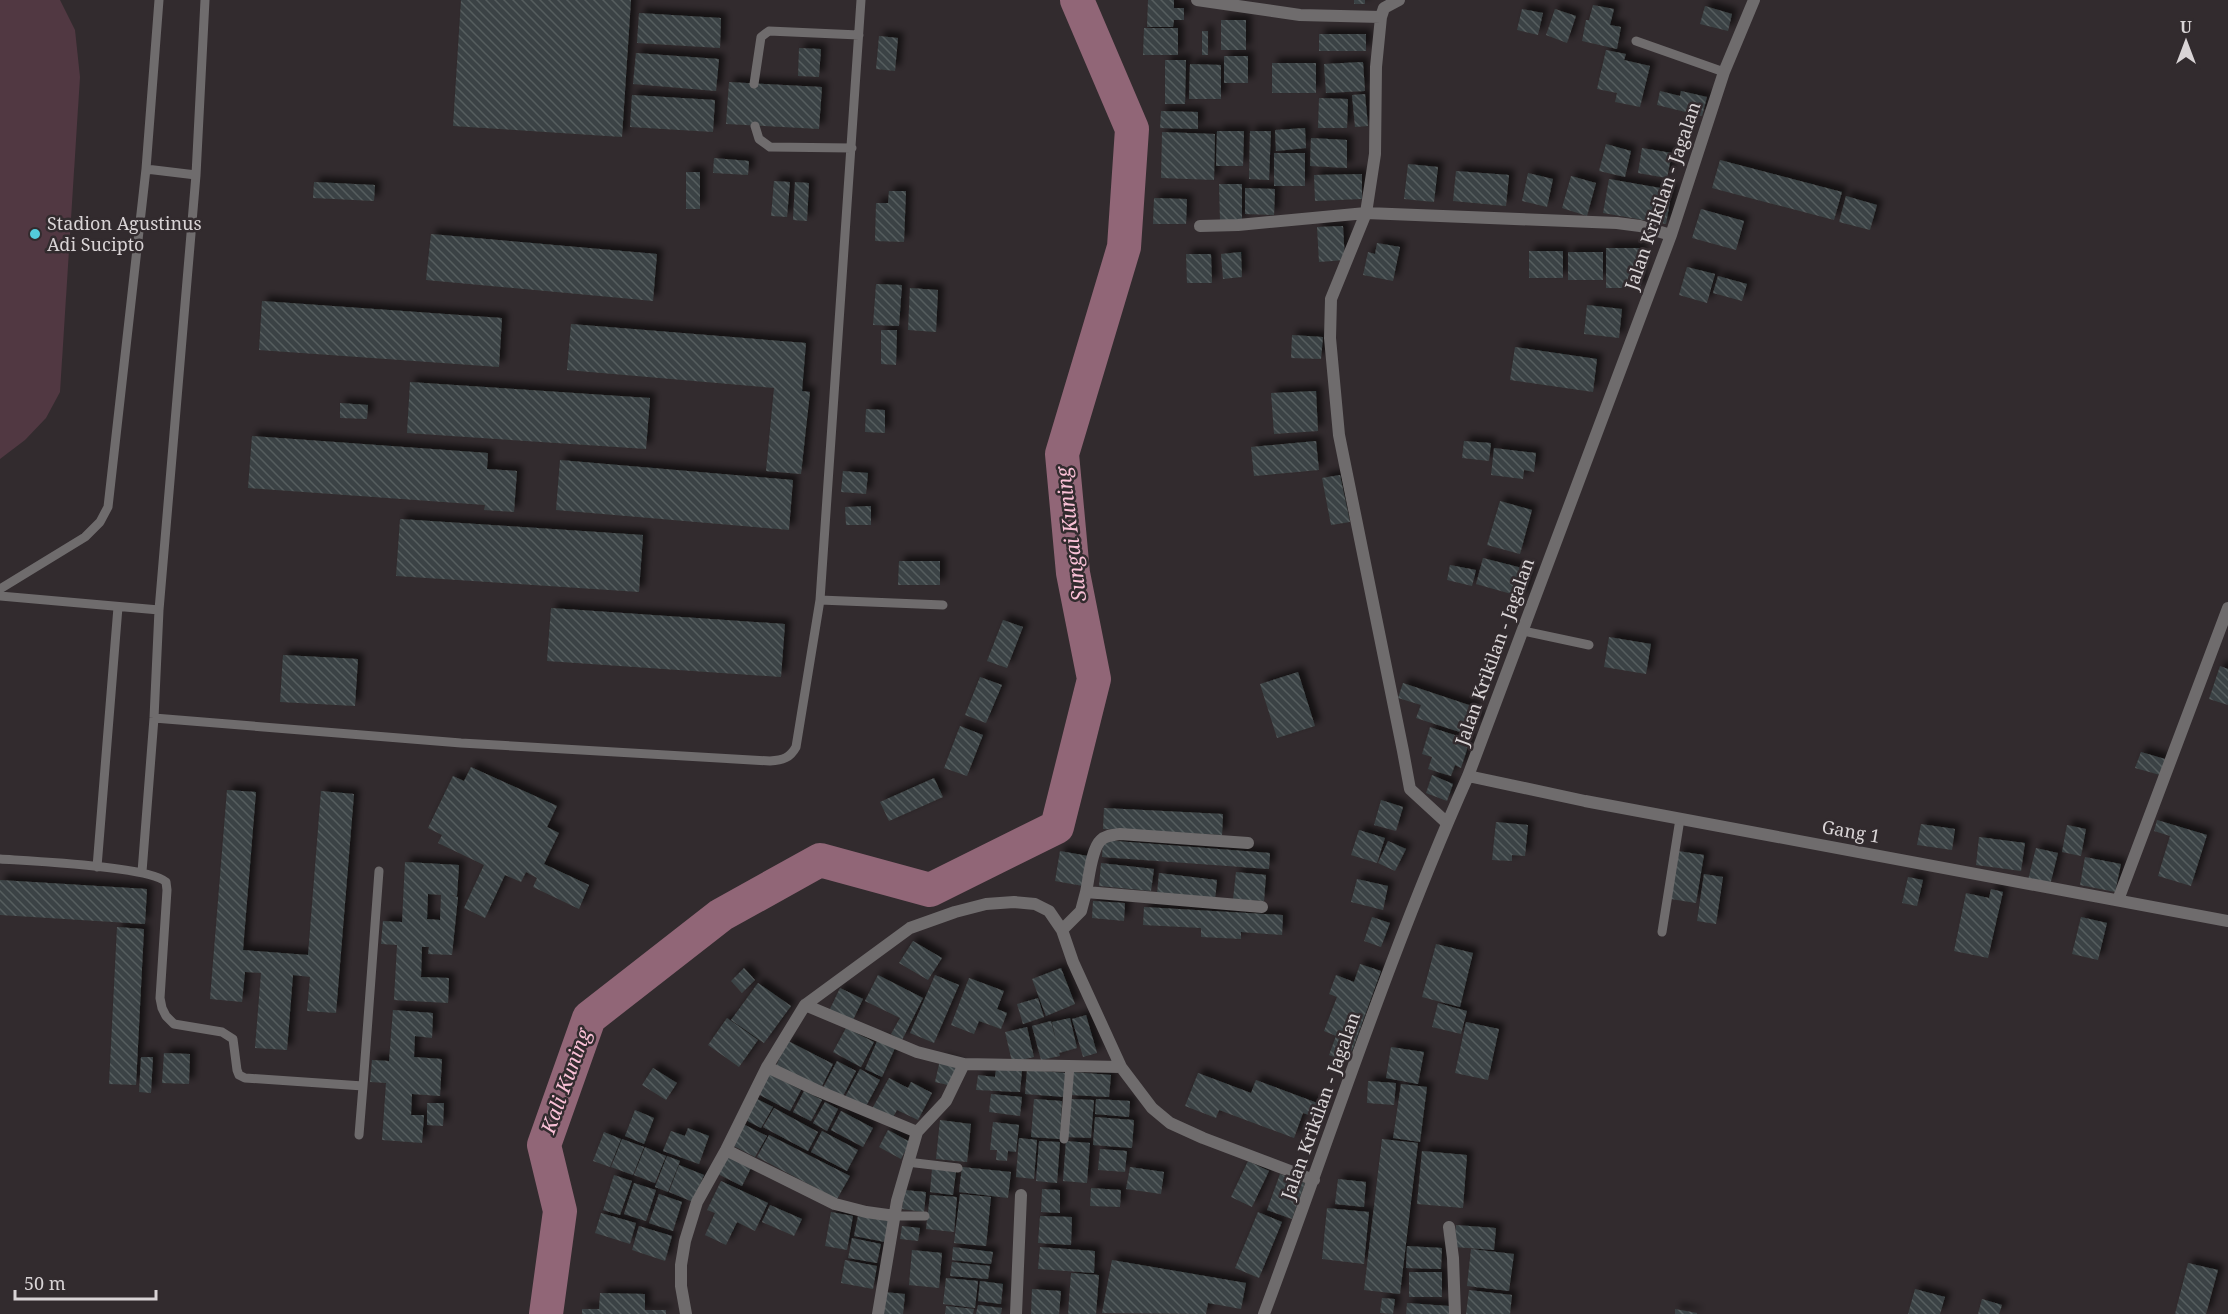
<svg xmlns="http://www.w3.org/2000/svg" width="2228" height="1314" font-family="'Noto Serif',serif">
  <defs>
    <pattern id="building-back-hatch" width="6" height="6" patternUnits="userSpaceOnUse" patternTransform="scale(1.5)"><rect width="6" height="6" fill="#3b4344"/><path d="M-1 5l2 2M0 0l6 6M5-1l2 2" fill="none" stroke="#575d5e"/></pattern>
    <filter id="shadow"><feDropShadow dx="5.5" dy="-5.5" stdDeviation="3" flood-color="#0009"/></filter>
  </defs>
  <rect width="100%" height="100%" fill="#322b2e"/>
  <path fill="#513842" d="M0,0H60L75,30L80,77L60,392L46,418L25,440L0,459Z"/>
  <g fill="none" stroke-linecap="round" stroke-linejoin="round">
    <path stroke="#916677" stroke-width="34" d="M546,1314L560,1211L544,1145L589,1018L721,915L820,860L930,890L1057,827L1094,679L1073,573L1062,454L1124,247L1132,129L1077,0"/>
  </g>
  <path fill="url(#building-back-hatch)" fill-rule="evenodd" filter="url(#shadow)" d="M461,0H631L622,137L453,126Z
    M1148,0H1174V8H1184V20H1174L1173,27H1147Z
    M1354,0H1365V4H1354Z
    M1593,5L1614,9L1610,25L1621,27L1617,49L1582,41L1586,20H1589Z
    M1705,6L1732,14L1728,31L1700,24Z
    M1522,9L1543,13L1538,35L1517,30Z
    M1555,9L1576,16L1567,43L1546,35Z
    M639,13L721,18L720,48L637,43Z
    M1221,20H1246V50H1221Z
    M1144,28H1178V55H1143Z
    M1202,31H1208V55H1202Z
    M1319,34H1366V51H1319Z
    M879,36L898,38L895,71L876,69Z
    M799,48L821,49L819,77L798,76Z
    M1606,50L1626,54L1624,60L1650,66L1640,107L1615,102L1617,93L1597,89Z
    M636,53L719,59L716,91L633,84Z
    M1224,56H1248V83H1224Z
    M1165,60H1186L1185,104H1165Z
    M1363,62L1365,91L1326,93L1324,64Z
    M1272,63H1316V93H1272Z
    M1190,64L1221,65V99H1189Z
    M729,82L822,87L819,129L726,124Z
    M1660,91L1680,96L1681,91L1707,97L1702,116L1657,105Z
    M1365,94L1368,126L1355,127L1352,95Z
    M632,95L715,100L713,132L630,127Z
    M1319,98L1348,99L1347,128H1318Z
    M1161,111L1198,112V129L1160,128Z
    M1305,128L1306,148L1276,151L1275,130Z
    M1217,131H1244L1243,166H1216Z
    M1250,131H1271L1269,180L1249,179Z
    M1162,132L1215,134L1214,180L1161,178Z
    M1311,138L1347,140V168L1310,166Z
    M1606,144L1631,151L1625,177L1599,171Z
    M1642,148L1672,153L1667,178L1638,173Z
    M1274,153H1305V186H1274Z
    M714,158L749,161L748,175L713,173Z
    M1720,160L1842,192L1834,220L1712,188Z
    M1408,164L1438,167L1434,202L1404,199Z
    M1456,171L1509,175L1506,206L1453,201Z
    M686,172H700V209H686Z
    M1528,173L1553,179L1547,207L1522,201Z
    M1362,174V199L1315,201L1314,175Z
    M1571,176L1596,183L1587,216L1562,208Z
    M1609,179L1672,190L1666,224L1603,213Z
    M774,181L790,182L787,217L771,216Z
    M314,182L375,185L374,201L313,198Z
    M795,182L809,183L807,221L793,220Z
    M1219,184H1242V222H1220Z
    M1245,188L1275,189L1274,215L1245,214Z
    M889,191H906L904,242L875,241L876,203H888Z
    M1846,196L1877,205L1870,230L1839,222Z
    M1154,198L1187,199L1186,224H1153Z
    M1701,209L1744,221L1736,250L1692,238Z
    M1343,226L1345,260L1319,262L1317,227Z
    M431,234L657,254L653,301L426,280Z
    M1377,243L1400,247L1393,281L1363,275L1368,252L1375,254Z
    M1606,248H1641V288H1606Z
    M1529,251H1563V278H1529Z
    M1241,252L1242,277L1223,279L1221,254Z
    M1568,252H1603V280H1568Z
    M1186,254H1211L1212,283H1187Z
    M1687,267L1715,274L1707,303L1679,295Z
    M1718,276L1747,284L1742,301L1713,293Z
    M876,284L902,285L899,326L873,325Z
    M910,288L938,290L936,332L908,330Z
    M262,301L502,318L499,367L259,350Z
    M1587,305L1622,309L1619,338L1584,334Z
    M571,324L806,343L802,391L810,392L801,474L766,471L774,388L567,370Z
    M881,330H897L896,365L881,364Z
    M1292,335L1323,337L1321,359L1291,358Z
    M1515,347L1597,359L1593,392L1510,380Z
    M410,382L650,398L646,449L407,433Z
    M1316,391L1318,431L1274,434L1271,393Z
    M340,403L368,405L367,419L340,418Z
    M866,409L885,410V433L865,432Z
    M252,436L488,453L487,469L517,471L514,512L484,510L485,505L248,488Z
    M1316,441L1319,470L1254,476L1251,447Z
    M1464,441L1491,443L1489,461L1462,458Z
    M1494,448L1536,453L1534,472L1524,470L1523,479L1491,475Z
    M560,460L793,480L789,530L556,510Z
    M843,471L868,473L866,494L841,492Z
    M1340,475L1350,522L1331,525L1322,478Z
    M1500,501L1532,510L1520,554L1487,545Z
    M871,506V525H846L845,507Z
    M400,519L643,535L639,592L396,576Z
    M1483,558L1530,570L1522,597L1476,584Z
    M899,561H940V585H898Z
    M1450,565L1476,570L1472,586L1447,580Z
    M551,608L785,624L781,677L547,661Z
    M1003,620L1023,627L1007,668L987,661Z
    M1609,637L1651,644L1646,674L1604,667Z
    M283,655L358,659L355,706L280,702Z
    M2220,666L2228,669V705L2209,699Z
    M1298,672L1315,726L1277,738L1260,684Z
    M980,677L1002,685L986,723L965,715Z
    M1403,683L1475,707L1473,714L1479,716L1476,726L1470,724L1466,734L1416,718L1421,705L1398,698Z
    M960,726L983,735L967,776L944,768Z
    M1430,727L1470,740L1461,768L1455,765L1451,776L1428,769L1432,757L1422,754Z
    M2141,752L2165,759L2160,775L2135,768Z
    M471,767L557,806L547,827L559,833L544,864L589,885L579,909L533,887L537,878L526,872L521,882L505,875L485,918L464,908L484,865L438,843L442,835L428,828L453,776L464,781Z
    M1432,775L1453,784L1447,801L1426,793Z
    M934,778L943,797L889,821L880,802Z
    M227,790L256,792L243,950L308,955L321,791L354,794L336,1013L307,1011L310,977L293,975L287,1050L255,1048L261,973L245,972L242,1002L210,999Z
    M1381,800L1403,807L1396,831L1374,825Z
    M1104,808L1223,814L1222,835L1103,829Z
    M2157,820L2207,835L2191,886L2158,876L2170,836L2154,831Z
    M1496,822L1528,825L1525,856L1512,855V861L1492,860Z
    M1921,824L1955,829L1952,850L1917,845Z
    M2067,825L2086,829L2081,856L2062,852Z
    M1359,830L1385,838L1377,863L1351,855Z
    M1979,837L2025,843L2021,871L1976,865Z
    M1103,840L1270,853L1269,869L1102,857Z
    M1388,841L1406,849L1395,871L1378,863Z
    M2036,848L2058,853L2050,885L2028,880Z
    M1060,851L1088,856L1083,886L1055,881Z
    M1678,851L1704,855L1696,903L1671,899Z
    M2085,857L2121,864L2115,892L2080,885Z
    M405,862L459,865L457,896L450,895L458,897L452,955L428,954L429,947H422L421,977L449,978L448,1003L394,1000L397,945L381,944L383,921L402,922ZM428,894L441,895L440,920L427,919Z
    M1101,863L1154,869L1151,891L1099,886Z
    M1236,872L1266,875L1264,901L1233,899Z
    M1159,873L1217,880L1215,900L1157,894Z
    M1704,874L1723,877L1716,924L1697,921Z
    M1908,877L1923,880L1917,906L1902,903Z
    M1357,879L1388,886L1383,910L1351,902Z
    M0,880L147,889L145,924L0,915Z
    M1991,889L2003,892L1988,958L1954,951L1966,893L1989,898Z
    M1093,901L1125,903L1124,921L1092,918Z
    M1144,907L1283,915L1282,935L1241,932V939L1201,937V928L1143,925Z
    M1372,917L1390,923L1381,947L1364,941Z
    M2081,917L2107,923L2098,960L2072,954Z
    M117,927L144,929L136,1085L109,1084Z
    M913,941L942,958L928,980L899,963Z
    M1436,944L1473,953L1460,1007L1422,997Z
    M1360,964L1381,971L1348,1062L1329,1055L1336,1036L1324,1031L1337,997L1329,994L1336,975L1354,982Z
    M744,968L755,980L742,993L731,981Z
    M1061,968L1075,1004L1046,1016L1032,979Z
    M878,975L923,998L902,1040L891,1034L900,1018L865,1001Z
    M935,975L959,985L934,1043L910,1033Z
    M969,978L1004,991L997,1009L1007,1013L1001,1029L979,1021L974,1034L951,1025Z
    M758,983L791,1006L764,1043L731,1020Z
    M840,988L863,999L852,1022L829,1011Z
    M1038,998L1044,1017L1023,1024L1017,1004Z
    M1438,1003L1467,1011L1461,1034L1432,1027Z
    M393,1010L433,1013L432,1038L415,1036L414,1057L442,1059L440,1096L412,1094L411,1115H424L422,1143L382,1140L386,1083L370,1082L372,1060L389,1061Z
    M1086,1015L1097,1053L1083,1057L1072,1019Z
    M727,1018L758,1040L739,1067L708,1045Z
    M1070,1018L1077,1048L1059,1053L1060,1056L1041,1060L1032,1026L1051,1021L1056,1041L1052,1022Z
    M1466,1022L1499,1029L1488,1080L1455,1073Z
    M1027,1027L1034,1057L1012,1062L1005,1032Z
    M846,1028L874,1042L861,1067L833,1052Z
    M878,1039L896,1046L882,1077L865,1069Z
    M788,1041L833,1064L820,1090L775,1068Z
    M1391,1047L1424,1052L1418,1084L1386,1078Z
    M164,1053L190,1054L189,1084L162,1083Z
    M141,1057H153L151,1093L139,1092Z
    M940,1060L957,1065L952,1086L935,1082Z
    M837,1061L856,1071L841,1100L822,1090Z
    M653,1068L677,1083L666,1100L642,1085Z
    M860,1069L880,1080L864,1110L844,1099Z
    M996,1069L1022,1071L1020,1092L976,1090L978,1075L995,1077Z
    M1027,1070L1066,1073L1065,1097L1025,1094Z
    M1072,1072L1111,1075L1109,1097L1071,1095Z
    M1198,1073L1251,1093L1256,1080L1320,1104L1315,1117L1303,1113L1294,1138L1219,1110L1216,1118L1185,1106Z
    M769,1074L801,1090L790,1111L758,1094Z
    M889,1078L908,1088L911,1082L932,1093L918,1120L897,1110L892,1119L872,1109Z
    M1368,1081L1396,1083L1394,1105L1367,1103Z
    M1401,1084L1427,1087L1420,1142L1393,1138Z
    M804,1091L822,1100L811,1121L793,1112Z
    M991,1094L1022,1097L1020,1116L989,1112Z
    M755,1098L773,1107L761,1128L744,1119Z
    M1034,1099L1062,1101L1060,1139L1031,1137Z
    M1070,1099L1094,1100L1091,1138L1067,1137Z
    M1096,1099L1130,1101L1129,1117L1095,1114Z
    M825,1102L838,1109L827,1131L813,1123Z
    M427,1103H444L443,1126L427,1125Z
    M774,1108L818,1132L808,1151L763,1127Z
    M635,1110L654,1118L644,1144L625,1136Z
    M841,1111L873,1128L863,1147L831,1130Z
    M1095,1117L1134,1120L1132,1148L1093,1145Z
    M940,1120L971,1124L967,1162L936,1159Z
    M993,1122L1019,1125L1016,1152L1008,1151L1007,1161L996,1160L997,1150H990Z
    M741,1123L767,1136L755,1157L730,1144Z
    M688,1128L709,1136L699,1164L663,1151L671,1131L685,1136Z
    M888,1130L910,1142L901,1159L879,1147Z
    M822,1131L858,1150L847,1171L811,1152Z
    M604,1132L621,1139L610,1167L593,1161Z
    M769,1135L850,1176L837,1199L757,1157Z
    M1019,1138L1037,1140L1034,1179L1016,1177Z
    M622,1139L644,1147L633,1175L611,1167Z
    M1382,1139L1418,1143L1400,1294L1364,1290Z
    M1039,1141L1060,1142L1057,1183L1036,1181Z
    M1066,1141L1090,1143L1087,1183L1063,1181Z
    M645,1147L666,1156L655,1183L634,1175Z
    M1100,1149L1127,1151L1125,1172L1098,1170Z
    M1422,1151L1467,1155L1463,1208L1417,1204Z
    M667,1156L680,1161L668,1192L655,1187Z
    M728,1156L751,1168L742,1186L718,1174Z
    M1248,1161L1269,1171L1252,1207L1231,1197Z
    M679,1165L704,1175L693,1202L669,1192Z
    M962,1167L1011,1172L1008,1198L959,1192Z
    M1130,1167L1164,1172L1161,1194L1126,1189Z
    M932,1169L956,1172L953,1195L930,1192Z
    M1280,1174L1305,1183L1292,1219L1267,1210Z
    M614,1175L632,1181L620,1215L603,1210Z
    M1338,1179L1366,1182L1364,1207L1335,1204Z
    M721,1181L768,1203L755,1231L737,1222L726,1245L705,1235L715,1213L707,1210Z
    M634,1183L656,1190L646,1221L624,1214Z
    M1091,1188L1121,1190L1120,1207L1090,1206Z
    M1042,1189L1060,1190V1213L1041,1212Z
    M904,1190L926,1192L924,1212L902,1209Z
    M659,1194L682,1202L673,1231L649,1223Z
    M960,1194L991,1197L986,1246L954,1243Z
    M930,1195L957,1197L954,1232L926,1229Z
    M770,1205L802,1219L794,1236L762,1222Z
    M1327,1208L1369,1212L1364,1264L1322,1259Z
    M831,1212L853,1216L847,1250L825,1246Z
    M1258,1212L1282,1222L1259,1278L1235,1268Z
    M601,1213L636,1223L630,1244L595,1233Z
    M858,1216L889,1221L885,1242L854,1236Z
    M1040,1216L1072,1217L1071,1245L1038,1243Z
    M1456,1225L1496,1228L1494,1250L1454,1247Z
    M639,1226L672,1236L665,1261L632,1250Z
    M902,1226L920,1228L918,1241L900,1239Z
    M852,1238L881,1244L877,1263L848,1258Z
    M1407,1246L1442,1248L1441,1269L1406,1268Z
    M953,1247L993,1252L991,1264L952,1260Z
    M1040,1247L1095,1251L1094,1273L1038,1269Z
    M1471,1249L1514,1254L1509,1291L1467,1286Z
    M912,1250L942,1253L939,1288L909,1285Z
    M845,1260L877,1266L873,1289L841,1283Z
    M1112,1260L1246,1283L1241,1309L1208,1303L1206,1314L1102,1313Z
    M952,1262L990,1266L988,1279L950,1276Z
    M2188,1263L2218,1270L2206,1314H2175Z
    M1409,1272H1442V1297H1409Z
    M1071,1273L1099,1275L1096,1314H1068Z
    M946,1278L978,1281L975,1308L943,1304Z
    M980,1281L1003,1284L1001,1304L978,1301Z
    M1032,1289L1061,1291L1059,1314H1031Z
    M1915,1289L1945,1297L1940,1314H1908Z
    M1469,1290L1512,1295L1510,1314H1466Z
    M884,1292L905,1294L903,1314H881Z
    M600,1293L645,1294V1310H666V1314H582V1309H599Z
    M1382,1298L1395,1299L1393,1314L1380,1313Z
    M1982,1299L2002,1305L1999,1314H1978Z
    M1407,1303L1449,1306V1314H1406Z
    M978,1305L1002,1308L1001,1314H976Z
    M946,1306L974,1309L973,1314H945Z
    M1675,1309L1697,1313V1314H1675Z"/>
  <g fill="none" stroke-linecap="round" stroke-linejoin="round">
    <path stroke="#6f6c6d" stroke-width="9" d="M1636,41L1724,72
      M754,84L761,37L769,31L859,35
      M755,126L759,139L770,147L852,148
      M146,169L196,175
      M0,589L85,537L100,522L108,507L146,169L159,0
      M0,596L159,610
      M820,600L943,605
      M1523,631L1589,645
      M154,718L461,743L770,761C783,760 790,758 796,747L820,600L861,0
      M0,859C29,861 149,866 166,882L167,890L160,998L162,1008L166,1016L174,1024L222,1032L233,1039L237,1070L239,1075L245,1078L363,1086L379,871
      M97,867L118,607
      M142,872L154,718L159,610L196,175L205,0
      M1662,932L1680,819
      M359,1135L363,1086
      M1064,1139L1070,1066
      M907,1162L958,1168
      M895,1216H925"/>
    <path stroke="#6f6c6d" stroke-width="12" d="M1197,0L1300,15L1381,17
      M1399,0L1384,8L1381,17L1376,67L1375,154L1366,213L1617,223L1640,226L1671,235
      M1200,226L1238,225L1366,213L1331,299L1330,338L1339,435L1403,751L1410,789L1447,823
      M1468,776L1585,801L2228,921
      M1086,892C1089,879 1091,849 1101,840C1106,835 1113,835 1120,834L1248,843
      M2118,900L2228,608
      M805,1005L910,928L955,912L986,904L1014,902L1035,904L1049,911L1062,930
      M767,1067L816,1090L917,1132
      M1121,1067L1152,1108L1170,1123L1203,1138L1314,1180
      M726,1150L835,1204L866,1212L895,1216
      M1449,1227L1453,1258L1455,1314
      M686,1314L681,1286V1265L685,1241L697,1202L726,1150L767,1067L805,1005L917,1052L964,1064L1121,1067L1073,962L1062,930L1081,911L1086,892L1262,907
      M878,1314L897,1201L917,1132L946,1101L964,1064
      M1016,1314L1021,1195
      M1264,1314C1331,1134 1390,951 1468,776L1671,235L1724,72L1754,0"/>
  </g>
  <circle fill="#53cbdb" stroke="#322b2e" stroke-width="2" cx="35" cy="234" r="6"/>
  <g text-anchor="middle" stroke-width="5" stroke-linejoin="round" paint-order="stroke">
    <g font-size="18" fill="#d9d4d6" stroke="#322b2e">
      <text transform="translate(1663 196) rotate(-71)" y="6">Jalan Krikilan - Jagalan</text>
      <text transform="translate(1495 652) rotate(-70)" y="6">Jalan Krikilan - Jagalan</text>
      <text transform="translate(1851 832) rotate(10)" y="6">Gang 1</text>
      <text transform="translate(1321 1106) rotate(-70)" y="6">Jalan Krikilan - Jagalan</text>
    </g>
    <g font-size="18" fill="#d9d4d6" stroke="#322b2e" text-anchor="start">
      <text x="47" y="230">Stadion Agustinus<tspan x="47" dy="21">Adi Sucipto</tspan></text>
    </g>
    <g font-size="20" font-style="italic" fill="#fac1d7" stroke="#322b2e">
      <text transform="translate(1071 534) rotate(-97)" y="7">Sungai Kuning</text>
      <text transform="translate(566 1081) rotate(-70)" y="7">Kali Kuning</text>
    </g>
  </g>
  <g transform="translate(2186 42)" stroke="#322b2e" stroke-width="4.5" paint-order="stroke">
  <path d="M0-4.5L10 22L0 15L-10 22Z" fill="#d9d4d6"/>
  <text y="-9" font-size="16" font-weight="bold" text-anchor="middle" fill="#d9d4d6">U</text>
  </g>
  <path d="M15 1290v9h141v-9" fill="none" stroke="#d9d4d6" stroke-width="3"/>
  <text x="24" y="1290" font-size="18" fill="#d9d4d6" stroke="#322b2e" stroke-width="4.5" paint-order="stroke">50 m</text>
</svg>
